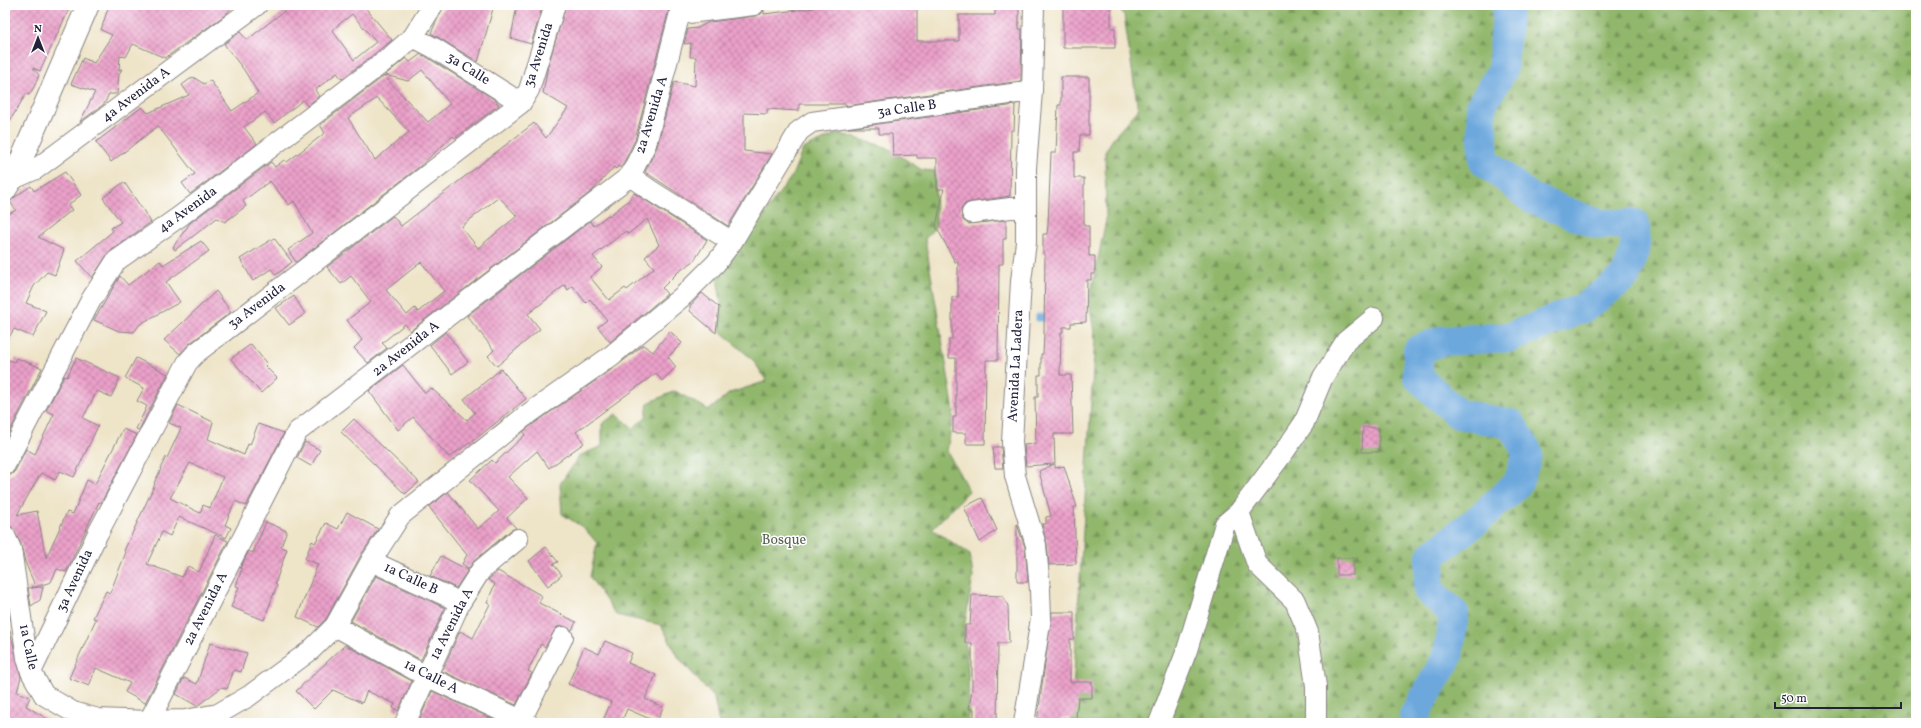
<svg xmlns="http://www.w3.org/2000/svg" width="1921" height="728" viewBox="0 0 1921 728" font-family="Vollkorn,serif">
  <defs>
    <pattern id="forest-firs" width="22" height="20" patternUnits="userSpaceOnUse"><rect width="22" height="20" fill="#91b76c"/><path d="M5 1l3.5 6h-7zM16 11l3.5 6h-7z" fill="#76945a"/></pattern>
    <pattern id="building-cross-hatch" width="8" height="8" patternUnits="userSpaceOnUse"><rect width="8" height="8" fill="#eba0c9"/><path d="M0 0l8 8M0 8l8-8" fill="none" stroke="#be82a4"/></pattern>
  </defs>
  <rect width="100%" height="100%" fill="#fff"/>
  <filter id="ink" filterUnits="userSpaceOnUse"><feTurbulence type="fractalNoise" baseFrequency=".025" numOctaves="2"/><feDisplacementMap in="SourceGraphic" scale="8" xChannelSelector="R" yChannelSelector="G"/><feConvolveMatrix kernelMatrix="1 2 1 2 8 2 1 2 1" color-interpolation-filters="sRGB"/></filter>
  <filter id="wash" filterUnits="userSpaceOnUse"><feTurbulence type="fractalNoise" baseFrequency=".012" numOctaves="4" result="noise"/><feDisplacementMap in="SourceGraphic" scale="16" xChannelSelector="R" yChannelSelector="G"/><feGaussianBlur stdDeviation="0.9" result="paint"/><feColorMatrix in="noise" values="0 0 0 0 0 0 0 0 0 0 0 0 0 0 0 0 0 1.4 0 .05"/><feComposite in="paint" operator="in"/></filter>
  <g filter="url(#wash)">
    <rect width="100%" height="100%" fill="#eee4c8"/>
    <path fill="url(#forest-firs)" stroke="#5a6c54" d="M 1118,5 L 1916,5 L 1916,723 L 1071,723 L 1095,338 L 1089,302 L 1106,220 L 1105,152 L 1114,137 L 1138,110 L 1124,15 Z
      M 838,133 L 886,147 L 922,170 L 935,171 L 936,226 L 925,239 L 954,411 L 947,451 L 969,491 L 932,529 L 970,554 L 973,577 L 964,628 L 968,670 L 969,723 L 719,723 L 714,698 L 679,658 L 661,625 L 616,615 L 590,577 L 597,543 L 584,528 L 562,514 L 560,484 L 579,456 L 602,446 L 602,424 L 616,414 L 633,428 L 646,417 L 648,403 L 675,391 L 709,410 L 730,393 L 767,381 L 753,360 L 720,331 L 722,309 L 717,277 L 792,176 L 803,149 Z"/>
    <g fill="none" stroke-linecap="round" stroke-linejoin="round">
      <path stroke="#6da8dd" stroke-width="5" d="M 1038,316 L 1043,316 L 1043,319 L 1038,319 Z"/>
      <path stroke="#6da8dd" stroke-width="30" d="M 1416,723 L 1414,716 L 1448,656 L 1454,613 L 1428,590 L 1431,556 L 1481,517 L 1518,483 L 1528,453 L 1511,424 L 1458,414 L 1418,377 L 1418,350 L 1441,341 L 1511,337 L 1585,307 L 1625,277 L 1635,251 L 1635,224 L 1598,224 L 1531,198 L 1484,161 L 1481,106 L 1502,71 L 1508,5"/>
    </g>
    <g id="blocks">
      <path fill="url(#building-cross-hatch)" fill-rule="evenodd" d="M 5,5 L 71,5 L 40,71 L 33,68 L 39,75 L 34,87 L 29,95 L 26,94 L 5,129 Z
        M 109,5 L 234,5 L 225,15 L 165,58 L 133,44 L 126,57 L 120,56 L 119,70 L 122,69 L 119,74 L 117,94 L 109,94 L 104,104 L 80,122 L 95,92 L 71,84 L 83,58 L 94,63 L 112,35 L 101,30 Z
        M 292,5 L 363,5 L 392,40 L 342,79 L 337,73 L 315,90 L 319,96 L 307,106 L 303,100 L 274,123 L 265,112 L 244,127 L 257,144 L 190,194 L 182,183 L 195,174 L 158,126 L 111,162 L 96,142 L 142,107 L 148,113 L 189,95 L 182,85 L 193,77 L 204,84 L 210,80 L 232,111 L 258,93 L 244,70 L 224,44 L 240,32 L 247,40 ZM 352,14 L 376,42 L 354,60 L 332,30 Z
        M 444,5 L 494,5 L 478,62 L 431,33 Z
        M 517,5 L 543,5 L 531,44 L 511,38 Z
        M 566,5 L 670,5 L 635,140 L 621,168 L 618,166 L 616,169 L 614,167 L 592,191 L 410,331 L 405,324 L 382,343 L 387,348 L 368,363 L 354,348 L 362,340 L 347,320 L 371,302 L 351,276 L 341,284 L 327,267 L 393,216 L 401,226 L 534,123 L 546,138 L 568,108 L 543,93 L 548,66 ZM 499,197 L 517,216 L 478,248 L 462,228 L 462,226 ZM 421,262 L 444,291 L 418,312 L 415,308 L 407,315 L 386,290 Z
        M 917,5 L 917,41 L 959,41 L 959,15 L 995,15 L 995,5 L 1019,5 L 1019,29 L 1022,29 L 1021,81 L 846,106 L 846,104 L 799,104 L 799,111 L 767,109 L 767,114 L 744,113 L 744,151 L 772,154 L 728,226 L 645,172 L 657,147 L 674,82 L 695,86 L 696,57 L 690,57 L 691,43 L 684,44 L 688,29 L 698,28 L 709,22 L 755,16 L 761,14 L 764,10 L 764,14 L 814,8 L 814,6 Z
        M 1063,5 L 1111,5 L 1111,28 L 1115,28 L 1115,48 L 1063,48 Z
        M 421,54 L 423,57 L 424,55 L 428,58 L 494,99 L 499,105 L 455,138 L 453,136 L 419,167 L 296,262 L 288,250 L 312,233 L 294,201 L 289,205 L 270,181 L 243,201 L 246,206 L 225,222 L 217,218 L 175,250 L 173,247 L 190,223 L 271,162 L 275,167 L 284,160 L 287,162 L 325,133 L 320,125 L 384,76 L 428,122 L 450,104 L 422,70 L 408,81 L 385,75 L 406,58 L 410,62 ZM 377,98 L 409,132 L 375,160 L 348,118 Z
        M 1061,77 L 1089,77 L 1089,135 L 1080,135 L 1079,152 L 1074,152 L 1074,178 L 1084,178 L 1084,226 L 1089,226 L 1089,256 L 1095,256 L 1095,274 L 1091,274 L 1091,280 L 1087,280 L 1086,322 L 1071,323 L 1071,327 L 1063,327 L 1063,332 L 1061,332 L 1060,375 L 1071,375 L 1073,434 L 1054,434 L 1055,468 L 1064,466 L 1077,507 L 1074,507 L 1076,564 L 1049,565 L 1047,544 L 1042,524 L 1046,524 L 1046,517 L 1051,516 L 1039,471 L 1054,464 L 1026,466 L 1024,445 L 1036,444 L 1035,397 L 1038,397 L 1038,375 L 1041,375 L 1041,354 L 1043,354 L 1044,334 L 1045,254 L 1043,254 L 1043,234 L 1047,234 L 1048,225 L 1051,153 L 1056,153 L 1058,105 L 1061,105 Z
        M 1015,105 L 1014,130 L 1011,130 L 1010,196 L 971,202 L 965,204 L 961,209 L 963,220 L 968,224 L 1006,220 L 1006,239 L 1003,239 L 1003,264 L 999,264 L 998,360 L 986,360 L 985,444 L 966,444 L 966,433 L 953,433 L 953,417 L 956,417 L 956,358 L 949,358 L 949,339 L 952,339 L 952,297 L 958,297 L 958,262 L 955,262 L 936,226 L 944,189 L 937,189 L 937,158 L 917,158 L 917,155 L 893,156 L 892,134 L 879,134 L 879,128 L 848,128 Z
        M 65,172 L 81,195 L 68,205 L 72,210 L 38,237 L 64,250 L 55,275 L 47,272 L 34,286 L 26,303 L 46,311 L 33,337 L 14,329 L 5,344 L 5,216 L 16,210 L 10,202 L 15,197 L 31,186 L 34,191 Z
        M 124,182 L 151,222 L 109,252 L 92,278 L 77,261 L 113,231 L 111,228 L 121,222 L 103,198 Z
        M 634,193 L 707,240 L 694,261 L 678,272 L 662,288 L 667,294 L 610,342 L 598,327 L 607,320 L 590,299 L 586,303 L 573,286 L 568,290 L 565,285 L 528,314 L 540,329 L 497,366 L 488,356 L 494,350 L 467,316 L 590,221 L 594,226 L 608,215 L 609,216 L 628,201 ZM 647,219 L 659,245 L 645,257 L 654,268 L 627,290 L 625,288 L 609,300 L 590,277 L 602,267 L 593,256 L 626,231 L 628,234 Z
        M 274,238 L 292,262 L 276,275 L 271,269 L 253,281 L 240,259 Z
        M 201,241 L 209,251 L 166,282 L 180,302 L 140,324 L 134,332 L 119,331 L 94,320 L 120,276 L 128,285 L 160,261 L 163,265 Z
        M 216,291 L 231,312 L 189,344 L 180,354 L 164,340 Z
        M 702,293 L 719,307 L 716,333 L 690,311 L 690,306 Z
        M 294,296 L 305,314 L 289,325 L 276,308 Z
        M 670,331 L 682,343 L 668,357 L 676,367 L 662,381 L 656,373 L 576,432 L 584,443 L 549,468 L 537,451 L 508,477 L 528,498 L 507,518 L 516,528 L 511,530 L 474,561 L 469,568 L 462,564 L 467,555 L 429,507 L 448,492 L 478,529 L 499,511 L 470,480 L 492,460 L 495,463 L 525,435 L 523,432 L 529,427 L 618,365 L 643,345 L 653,352 Z
        M 446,332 L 468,362 L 452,374 L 430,345 Z
        M 251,344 L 267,364 L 265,366 L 277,378 L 261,393 L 231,359 Z
        M 5,358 L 14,362 L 16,358 L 42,368 L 5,440 Z
        M 76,358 L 120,378 L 111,397 L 97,391 L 83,418 L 98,426 L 74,477 L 60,471 L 55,480 L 41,473 L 17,515 L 37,511 L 46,558 L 67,512 L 73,514 L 87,480 L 95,484 L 123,429 L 137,435 L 101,503 L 99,502 L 66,572 L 57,569 L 51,582 L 32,588 L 34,583 L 25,562 L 21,544 L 12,527 L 5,525 L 5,476 L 11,475 L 15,471 L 26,449 L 35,454 L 54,414 L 46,411 L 64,376 L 67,377 Z
        M 136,358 L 168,374 L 139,430 L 136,429 L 147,406 L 137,401 L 144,388 L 125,378 Z
        M 403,365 L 425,393 L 431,388 L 467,420 L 475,413 L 464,399 L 501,369 L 526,399 L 478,437 L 449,457 L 413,417 L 398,430 L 369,391 Z
        M 178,405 L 213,422 L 208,439 L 244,455 L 248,444 L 250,445 L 258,424 L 284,433 L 246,506 L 235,501 L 225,525 L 231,528 L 226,538 L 179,517 L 170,536 L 162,532 L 147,564 L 182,577 L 188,566 L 199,572 L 215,535 L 228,541 L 145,703 L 125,692 L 130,683 L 96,668 L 89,686 L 69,678 L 96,619 L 93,618 L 106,591 L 110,593 L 126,552 L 124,551 L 155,484 L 154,483 L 161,469 L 160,469 L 166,457 L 167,458 L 181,428 L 169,423 ZM 190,463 L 223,477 L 210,508 L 203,505 L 200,513 L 170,498 Z
        M 354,419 L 419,482 L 405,494 L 341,432 Z
        M 1363,427 L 1379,428 L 1379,452 L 1362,452 Z
        M 305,442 L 320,450 L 311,466 L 297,458 Z
        M 993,447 L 1001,447 L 1003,468 L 995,468 Z
        M 982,498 L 997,530 L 980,542 L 964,507 Z
        M 347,512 L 378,529 L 361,555 L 326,619 L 318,627 L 297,617 L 318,564 L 305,559 L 312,541 L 315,543 L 326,523 L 338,529 Z
        M 266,522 L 287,531 L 281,547 L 287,549 L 275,584 L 277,585 L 264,620 L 231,607 L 239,587 L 236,586 L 242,569 L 240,568 L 249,551 L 253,553 Z
        M 1017,524 L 1025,547 L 1028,582 L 1017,582 Z
        M 546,547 L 558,562 L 553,564 L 562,575 L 548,586 L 529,561 Z
        M 441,556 L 468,570 L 456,588 L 430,576 Z
        M 1337,558 L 1353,558 L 1353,575 L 1337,575 Z
        M 498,571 L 542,596 L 539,603 L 576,622 L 572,630 L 563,626 L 557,627 L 545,647 L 541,644 L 528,671 L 532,673 L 516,705 L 442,671 L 460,631 L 473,638 L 490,604 L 487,603 L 495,584 L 488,580 Z
        M 376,576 L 445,608 L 421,660 L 351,621 Z
        M 43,587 L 40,600 L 31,606 L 28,588 Z
        M 5,588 L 10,621 L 5,625 Z
        M 972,595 L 1003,596 L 1008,606 L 1009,643 L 998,643 L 997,723 L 974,723 L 974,709 L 969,709 L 972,689 L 972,643 L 965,643 L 965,625 L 970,625 Z
        M 1052,612 L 1074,612 L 1074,639 L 1070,639 L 1070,682 L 1092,682 L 1092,698 L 1078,698 L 1076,718 L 1062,718 L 1062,722 L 1037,722 Z
        M 10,631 L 21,677 L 17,692 L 30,697 L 26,706 L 54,723 L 5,723 L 5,632 Z
        M 605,641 L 632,653 L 628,663 L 656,675 L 645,699 L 663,707 L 657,722 L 627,709 L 621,723 L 602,723 L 611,702 L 568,684 L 584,647 L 599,654 Z
        M 210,643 L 247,653 L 241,672 L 234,670 L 227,689 L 222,687 L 197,706 L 176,694 L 184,678 L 197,684 Z
        M 345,645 L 412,681 L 398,711 L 393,708 L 395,704 L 367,691 L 362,703 L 333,690 L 314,709 L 296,691 Z
        M 432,691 L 501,723 L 418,723 Z"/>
    </g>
  </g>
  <g filter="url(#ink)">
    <use href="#blocks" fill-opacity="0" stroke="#888382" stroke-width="1"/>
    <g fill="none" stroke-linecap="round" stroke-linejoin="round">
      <defs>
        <path id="street" d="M 680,14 L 754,5
          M 413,37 L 434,48 L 521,103
          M 630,176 L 650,190 L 732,242
          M 5,192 L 13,179 L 36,169 L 257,5
          M 972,213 L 1026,206
          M 5,465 L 91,300 L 116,261 L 179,217 L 390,57 L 413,37 L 433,5
          M 1239,512 L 1257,564 L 1295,601 L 1308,632 L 1316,686 L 1316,723
          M 5,536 L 11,549 L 27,658 L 31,672 L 44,695 L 73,712 L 98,719 L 149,721 L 185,720 L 218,714 L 249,696 L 311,650 L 335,626 L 371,561 L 400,516 L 524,417 L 611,356 L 683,296 L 716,263 L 732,242 L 799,131 L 812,122 L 1032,91
          M 371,561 L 451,598
          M 335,626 L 426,676 L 528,723
          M 31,672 L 98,533 L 187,363 L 196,353 L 521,103 L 529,90 L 555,5
          M 521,720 L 563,637
          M 149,721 L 297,432 L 630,176 L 646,144 L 682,5
          M 405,723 L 460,603 L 481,570 L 518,539
          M 1024,723 L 1041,618 L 1040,590 L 1036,545 L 1015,476 L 1012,442 L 1021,281 L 1026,242 L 1026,168 L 1032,91 L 1034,5
          M 1159,723 L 1187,650 L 1225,524 L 1239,512 L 1284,452 L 1304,423 L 1323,377 L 1346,341 L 1374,318"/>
        <path id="secondary" d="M 5,176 L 13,179 L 88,5"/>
      </defs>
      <use href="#street" stroke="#888382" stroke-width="22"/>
      <use href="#secondary" stroke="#888382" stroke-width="24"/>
      <use href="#street" stroke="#fff" stroke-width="20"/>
      <use href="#secondary" stroke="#fff" stroke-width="22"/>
    </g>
  </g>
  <g text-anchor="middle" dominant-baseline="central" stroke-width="3" stroke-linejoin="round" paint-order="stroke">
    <g font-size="14" fill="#22223b" stroke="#fff">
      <text transform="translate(539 55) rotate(-72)">3a Avenida</text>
      <text transform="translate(468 69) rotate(32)">3a Calle</text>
      <text transform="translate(136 95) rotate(-37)">4a Avenida A</text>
      <text transform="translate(907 109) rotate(-8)">3a Calle B</text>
      <text transform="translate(652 115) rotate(-73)">2a Avenida A</text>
      <text transform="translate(188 210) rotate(-36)">4a Avenida</text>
      <text transform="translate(257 306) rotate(-37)">3a Avenida</text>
      <text transform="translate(406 349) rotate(-38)">2a Avenida A</text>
      <text transform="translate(1016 366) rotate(-87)">Avenida La Ladera</text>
      <text transform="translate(411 579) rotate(25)">1a Calle B</text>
      <text transform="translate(75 581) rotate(-65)">3a Avenida</text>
      <text transform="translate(206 609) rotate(-63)">2a Avenida A</text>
      <text transform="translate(452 624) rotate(-63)">1a Avenida A</text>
      <text transform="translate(28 647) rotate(78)">1a Calle</text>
      <text transform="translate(431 677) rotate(27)">1a Calle A</text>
    </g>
    <g font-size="14" fill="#566152" stroke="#fff">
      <text x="784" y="540">Bosque</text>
    </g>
  </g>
  <rect width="1921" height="728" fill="none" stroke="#fff" stroke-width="20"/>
  <g transform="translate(38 38)" stroke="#ffffff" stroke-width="3" paint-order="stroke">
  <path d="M0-3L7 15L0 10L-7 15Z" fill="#22223b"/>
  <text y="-6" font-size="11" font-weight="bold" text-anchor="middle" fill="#22223b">N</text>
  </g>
  <path d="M1775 702v6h126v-6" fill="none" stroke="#22223b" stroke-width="2"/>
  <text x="1781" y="702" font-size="12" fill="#22223b" stroke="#ffffff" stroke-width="3" paint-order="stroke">50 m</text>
</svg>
